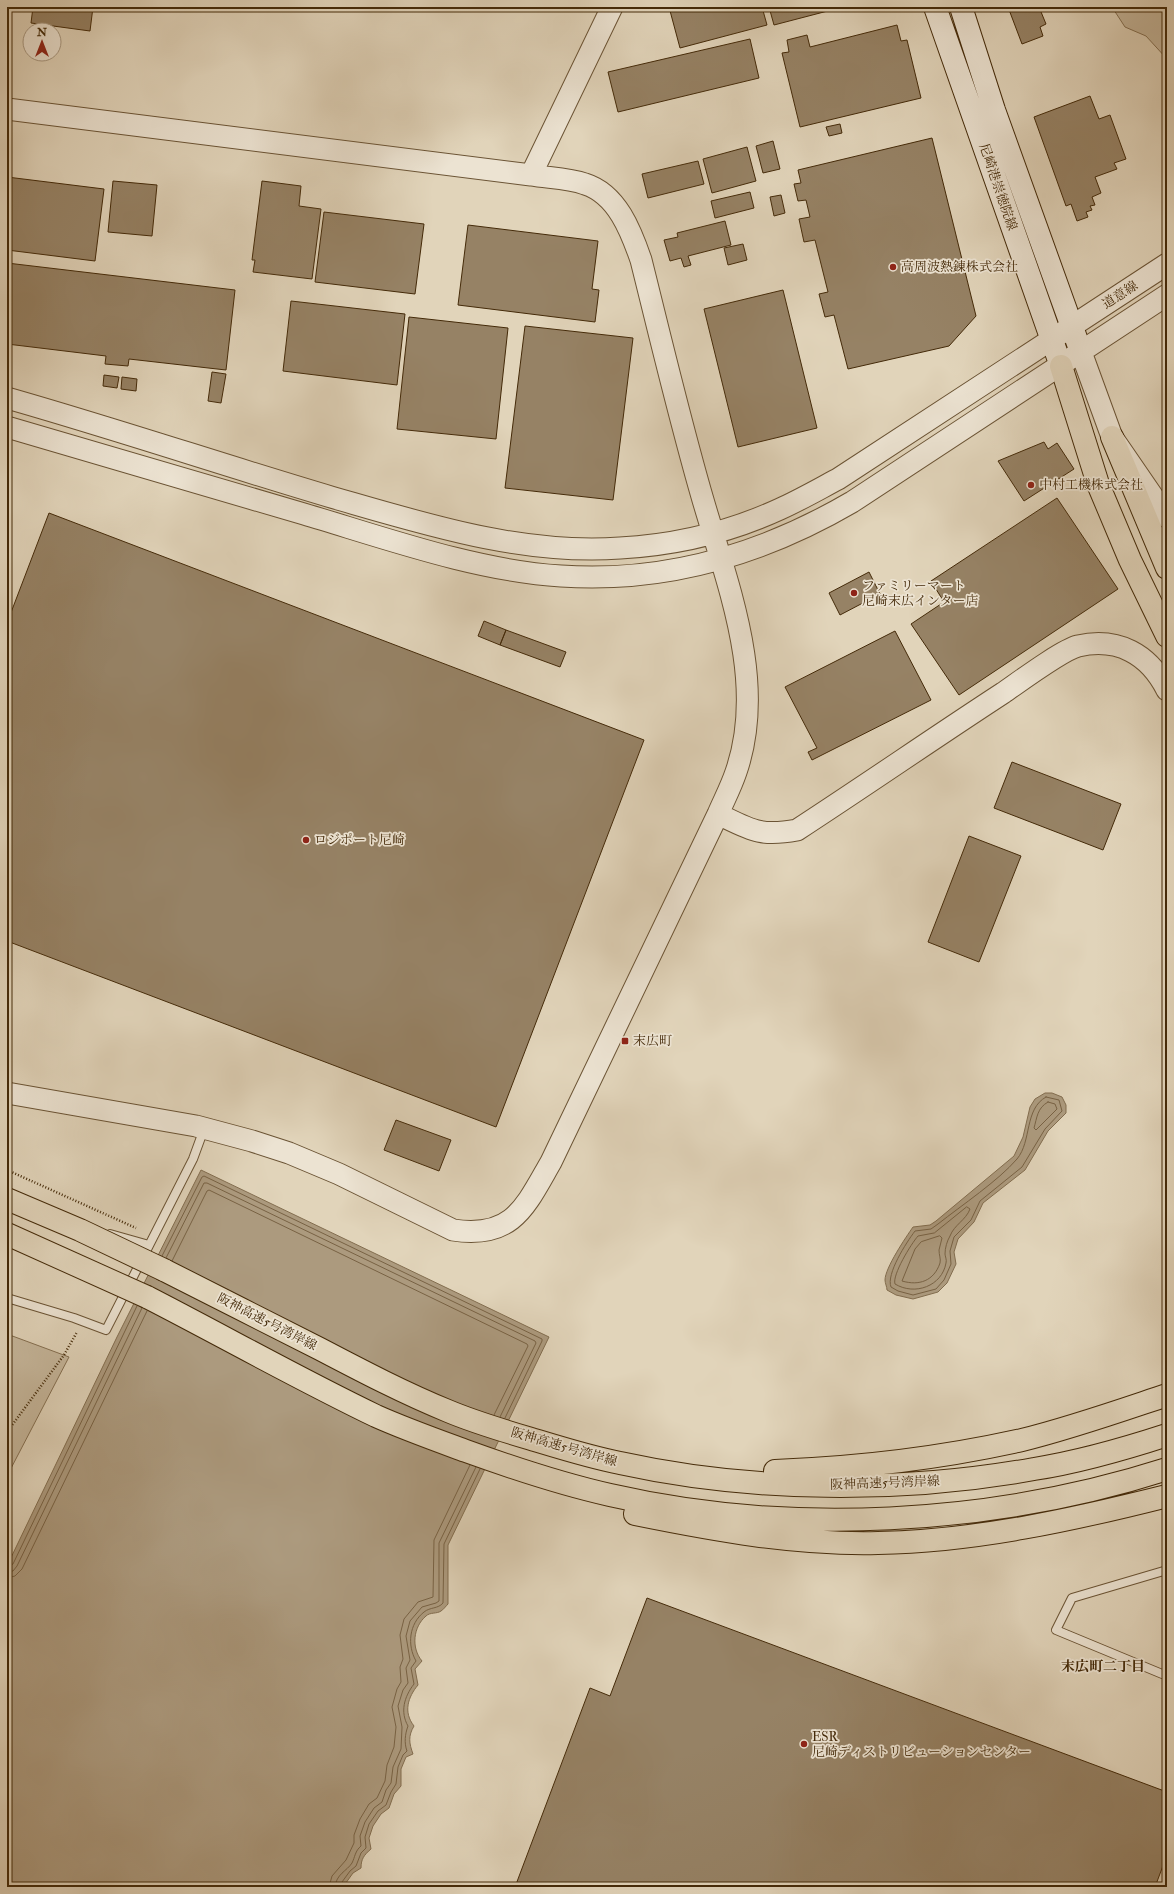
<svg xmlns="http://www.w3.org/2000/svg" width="1174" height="1894" viewBox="0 0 1174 1894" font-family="'IM FELL Double Pica','Noto Serif JP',serif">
  <rect width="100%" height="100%" fill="#e1d4ba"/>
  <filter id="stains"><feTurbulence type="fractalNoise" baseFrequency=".005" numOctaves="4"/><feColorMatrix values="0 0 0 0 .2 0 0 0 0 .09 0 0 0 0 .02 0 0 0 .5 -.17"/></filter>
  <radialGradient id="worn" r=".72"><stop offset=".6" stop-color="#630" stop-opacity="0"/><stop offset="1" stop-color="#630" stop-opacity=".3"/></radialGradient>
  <path fill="#c6b79c" stroke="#857052" d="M 1112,7 L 1167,7 L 1167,59 L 1146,36 L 1125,27 Z
    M 7,1334 L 69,1357 L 7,1476 Z"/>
  <path fill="#ac9a7e" stroke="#826d4f" d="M 1045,1093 L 1052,1093 L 1062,1097 L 1066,1105 L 1066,1113 L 1048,1131 L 1025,1170 L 983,1203 L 974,1222 L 958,1239 L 954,1252 L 956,1264 L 947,1283 L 938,1292 L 913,1299 L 896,1295 L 887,1290 C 887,1287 885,1283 885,1280 C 885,1268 906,1237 913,1227 L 930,1225 L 936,1221 L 1014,1156 L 1023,1137 L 1030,1107 L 1035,1099 Z
    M 201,1170 L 549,1337 L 448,1545 L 448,1604 C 446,1606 443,1610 441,1611 C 437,1614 430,1612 426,1616 C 413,1627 411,1648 422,1661 L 415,1669 L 418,1685 C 408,1697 403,1712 414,1726 C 408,1736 409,1743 413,1754 L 406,1757 L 401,1769 L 401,1786 L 394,1794 L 389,1808 L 381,1814 L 373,1826 L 369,1838 L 371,1849 C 364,1855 361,1859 361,1868 L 353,1873 L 343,1887 L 7,1887 L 7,1566 L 117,1337 Z"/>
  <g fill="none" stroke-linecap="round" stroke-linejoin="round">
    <path stroke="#786244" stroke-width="1" d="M 1046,1097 L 1059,1100 L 1062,1111 L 1045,1129 L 1022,1167 L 980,1201 L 971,1220 L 954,1237 L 950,1251 L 951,1264 L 944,1280 L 936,1289 L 913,1295 L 898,1291 L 891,1287 C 886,1274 906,1243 915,1231 L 931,1229 L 938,1224 C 962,1205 998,1181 1017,1159 C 1032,1141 1024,1109 1046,1097 Z
      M 1048,1102 L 1055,1104 L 1057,1109 L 1036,1130 L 1034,1128 C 1037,1118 1037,1108 1048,1102 Z
      M 967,1207 L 970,1209 C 966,1220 954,1225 950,1236 C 947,1241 945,1248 945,1254 C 945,1256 947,1260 946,1263 C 942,1286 915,1296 895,1284 C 892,1275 911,1244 918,1236 L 934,1233 Z
      M 940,1236 L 942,1238 C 941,1242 940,1246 939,1250 C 939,1255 941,1259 940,1263 C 934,1281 919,1286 902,1281 L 915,1249 L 921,1242 Z
      M 162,1256 L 202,1177 L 204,1176 L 542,1339 L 542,1341 L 505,1418
      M 166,1258 L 204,1183 L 207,1183 L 535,1341 L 536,1343 L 500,1417
      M 172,1261 L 207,1191 L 209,1190 L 527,1344 L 528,1346 L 494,1415
      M 7,1567 L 13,1564 L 137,1306
      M 7,1572 L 13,1571 L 17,1566 L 142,1308
      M 7,1578 L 15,1576 L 22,1569 L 147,1311
      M 329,1887 L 332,1876 L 346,1860 L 354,1843 L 354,1835 L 360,1819 L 369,1804 L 377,1798 L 385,1781 L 387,1765 L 394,1747 L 396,1727 L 392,1707 L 397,1689 L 401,1682 L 400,1667 L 403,1659 L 400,1635 L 404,1619 L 418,1602 L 433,1597 L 434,1540 L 470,1465
      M 335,1887 C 336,1874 347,1871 352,1863 C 355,1857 355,1851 361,1846 L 360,1836 L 365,1822 L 374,1808 L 382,1802 L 386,1790 L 391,1783 L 393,1767 L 401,1749 L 402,1727 L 398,1706 L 403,1690 L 408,1683 L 406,1668 L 410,1660 L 406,1636 L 410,1621 L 422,1607 L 436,1603 L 439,1601 L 439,1543 L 476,1467
      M 340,1887 L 342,1882 L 350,1871 L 356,1866 L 361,1853 L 366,1848 L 365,1837 L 369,1824 L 378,1811 L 386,1805 L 391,1792 L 396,1784 L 398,1767 L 403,1755 L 407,1751 C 404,1743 405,1734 408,1726 C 400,1712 404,1697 414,1684 L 411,1668 L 416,1661 C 407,1645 409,1624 424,1612 C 430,1607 438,1609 443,1603 L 444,1544 L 480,1469"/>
  </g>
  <path fill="#968265" stroke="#442a09" d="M 33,7 L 93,7 L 90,31 L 31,23 Z
    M 669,7 L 762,7 L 767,25 L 680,48 Z
    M 769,7 L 843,7 L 774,25 Z
    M 1008,7 L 1039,7 L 1046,24 L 1040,27 L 1043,36 L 1022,44 Z
    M 897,25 L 901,41 L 907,40 L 921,98 L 800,127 L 782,53 L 789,52 L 787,40 L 807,35 L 810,47 Z
    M 750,39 L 759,78 L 618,112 L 608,72 Z
    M 1090,96 L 1099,119 L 1110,115 L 1126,159 L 1114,163 L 1117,169 L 1095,177 L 1101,193 L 1092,197 L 1095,205 L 1090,206 L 1092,210 L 1086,212 L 1088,217 L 1077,221 L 1071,204 L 1066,206 L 1034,117 Z
    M 840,124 L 842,133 L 829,136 L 826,127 Z
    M 932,138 L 976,316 L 949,346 L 848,369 L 834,315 L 825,317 L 819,294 L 828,292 L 815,240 L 804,242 L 799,219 L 810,217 L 806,200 L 798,201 L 794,184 L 801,183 L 798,170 Z
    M 773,141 L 780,169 L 763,173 L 756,146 Z
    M 747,147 L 756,181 L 712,193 L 703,159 Z
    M 698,161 L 704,184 L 648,198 L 642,174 Z
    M 7,177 L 104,189 L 95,261 L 7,250 Z
    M 113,181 L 157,185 L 152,236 L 108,232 Z
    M 262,181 L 301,186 L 299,206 L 321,209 L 312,279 L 253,272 L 255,260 L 252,260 Z
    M 750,192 L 754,208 L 715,218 L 711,201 Z
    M 781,195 L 785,213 L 774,216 L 770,197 Z
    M 324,212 L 424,224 L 415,294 L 315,282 Z
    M 725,221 L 731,245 L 688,256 L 691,265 L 684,267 L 681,258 L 670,261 L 664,240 L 678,237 L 677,233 Z
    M 468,225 L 598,241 L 592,289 L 599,290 L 595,322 L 458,305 Z
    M 743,244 L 747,260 L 728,265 L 724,248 Z
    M 7,263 L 235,290 L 226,370 L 129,359 L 128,366 L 105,364 L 106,356 L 7,344 Z
    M 783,290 L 817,428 L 738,447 L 704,309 Z
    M 291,301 L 405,314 L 397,385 L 283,371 Z
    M 409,317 L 508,328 L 496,439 L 397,429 Z
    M 525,326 L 633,338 L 613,500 L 505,488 Z
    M 212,372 L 226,374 L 221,403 L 208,401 Z
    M 104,375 L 119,377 L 117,388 L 103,386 Z
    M 122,377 L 137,379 L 136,391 L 121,389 Z
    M 1044,442 L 1048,449 L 1057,443 L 1074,469 L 1024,501 L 998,461 Z
    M 1057,498 L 1118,589 L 959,695 L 911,624 L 944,602 L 931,581 Z
    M 49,513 L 644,740 L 496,1127 L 7,941 L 7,623 Z
    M 869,572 L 880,594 L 840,615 L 829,593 Z
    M 484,621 L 506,630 L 500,645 L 478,636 Z
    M 506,630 L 566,652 L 560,667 L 500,645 Z
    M 895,631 L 931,700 L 812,760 L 808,752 L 817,748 L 785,687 Z
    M 1012,762 L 1121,804 L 1103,850 L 994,808 Z
    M 969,836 L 1021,856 L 979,962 L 928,942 Z
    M 396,1120 L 451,1140 L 439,1171 L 384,1150 Z
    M 647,1598 L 1167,1792 L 1167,1855 L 1155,1887 L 515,1887 L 590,1688 L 610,1696 Z"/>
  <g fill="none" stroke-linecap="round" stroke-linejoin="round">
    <defs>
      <path id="service" d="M 110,1234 L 149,1245
        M 7,1298 L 74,1318 L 106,1330 L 193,1159 L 204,1129
        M 1167,1570 L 1072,1598 L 1056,1630 L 1167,1676"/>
      <path id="tertiary" d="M 7,109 L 531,175 C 548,178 568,178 585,184 C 617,194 631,231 641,260 C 661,340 680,421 703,500 C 728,586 767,683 736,772 C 731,787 724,800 718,814 L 551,1162 C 525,1207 513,1239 453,1230 L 339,1174 L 289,1153 L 252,1141 L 196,1126 L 7,1093
        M 531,175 L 612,7
        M 1081,352 L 1112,437 L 1167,517
        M 7,398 C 116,429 223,465 331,497 C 425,524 521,555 620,548 C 675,545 730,532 780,509 C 800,500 819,489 838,479 L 1167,264
        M 7,427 C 106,456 205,485 304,514 C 385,538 477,571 561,576 C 665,583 763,554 852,502 L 1167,295
        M 718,814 C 751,830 760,837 797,830 C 866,785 934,738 1003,693 C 1019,682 1062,650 1078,646 C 1118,637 1149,654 1167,690"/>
      <path id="secondary" d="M 935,7 L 1061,366
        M 961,7 L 994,110 L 1081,352"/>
      <path id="motorway" d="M 1061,366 L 1098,484 L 1130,560 L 1167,636
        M 1112,437 L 1167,568
        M 164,1270 C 216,1296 268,1323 320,1349 C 362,1371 404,1393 448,1411 C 474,1422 501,1430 528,1438 C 558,1447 589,1457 620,1463 C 752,1492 900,1493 1034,1469 C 1079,1462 1124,1449 1167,1435
        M 147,1297 C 223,1336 299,1379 376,1416 C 405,1429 436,1440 466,1451 C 513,1468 561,1484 610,1495 C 789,1536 992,1525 1167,1469
        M 775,1471 C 857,1468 941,1458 1022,1440 C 1071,1428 1119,1411 1167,1395
        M 635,1514 C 714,1530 796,1545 878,1543 C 976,1541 1072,1520 1167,1496"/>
    </defs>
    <use href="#service" stroke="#6b5435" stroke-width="10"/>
    <use href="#tertiary" stroke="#6b5435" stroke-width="23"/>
    <use href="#secondary" stroke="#442a09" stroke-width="24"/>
    <use href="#motorway" stroke="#442a09" stroke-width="24"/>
    <path stroke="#442a09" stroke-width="2.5" stroke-dasharray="1 2" stroke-linecap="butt" d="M 7,1170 L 136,1228
      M 7,1432 L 64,1355 L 77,1332"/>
    <use href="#service" stroke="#ece3d2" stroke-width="8"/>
    <use href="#tertiary" stroke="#ece3d2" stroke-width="21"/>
    <use href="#secondary" stroke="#ece3d2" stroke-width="22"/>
    <use href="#motorway" stroke="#e1d4ba" stroke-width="22"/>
    <defs>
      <path id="motorway-bridge" d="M 7,1199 L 80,1230 L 164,1270
        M 7,1234 L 147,1297"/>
    </defs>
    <use href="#motorway-bridge" stroke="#442a09" stroke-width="24" stroke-linecap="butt"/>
    <use href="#motorway-bridge" stroke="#e1d4ba" stroke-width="22"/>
  </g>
  <g fill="#8f2418" stroke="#ece3d2" stroke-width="1.5">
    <circle cx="893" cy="267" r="4"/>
    <circle cx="1031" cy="485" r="4"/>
    <circle cx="854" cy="593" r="4"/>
    <circle cx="306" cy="840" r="4"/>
    <rect x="621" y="1037" width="8" height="8" rx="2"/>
    <circle cx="804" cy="1744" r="4"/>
  </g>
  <g text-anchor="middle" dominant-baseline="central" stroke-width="3.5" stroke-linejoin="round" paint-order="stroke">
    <g font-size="13" fill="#442a09" stroke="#ece3d2">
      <text transform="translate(998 187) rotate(71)">尼崎港崇徳院線</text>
      <text transform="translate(1120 295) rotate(-33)">道意線</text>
      <text transform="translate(267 1322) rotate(27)">阪神高速5号湾岸線</text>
      <text transform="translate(564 1447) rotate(16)">阪神高速5号湾岸線</text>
      <text transform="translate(885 1483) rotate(-2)">阪神高速5号湾岸線</text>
    </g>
    <g font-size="13" fill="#442a09" stroke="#ece3d2" text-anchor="start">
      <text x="901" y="267">高周波熱錬株式会社</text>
      <text x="1039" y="485">中村工機株式会社</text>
      <text x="862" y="586">ファミリーマート<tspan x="862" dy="15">尼崎末広インター店</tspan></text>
      <text x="314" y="840">ロジポート尼崎</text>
      <text x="633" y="1041">末広町</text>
      <text x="812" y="1737">ESR<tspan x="812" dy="15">尼崎ディストリビューションセンター</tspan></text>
    </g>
    <g font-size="14" font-weight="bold" fill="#442a09" stroke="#ece3d2">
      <text x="1103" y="1666">末広町二丁目</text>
    </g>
  </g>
  <rect width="1174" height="1894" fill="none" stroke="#e1d4ba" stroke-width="24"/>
  <rect x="8" y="8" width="1158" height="1878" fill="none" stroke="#442a09" stroke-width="2"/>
  <rect x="12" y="12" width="1150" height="1870" fill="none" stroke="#442a09"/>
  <g transform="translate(42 42)"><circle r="19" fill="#ece3d2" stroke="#a99982"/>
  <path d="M0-3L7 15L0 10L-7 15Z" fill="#8f2418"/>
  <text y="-6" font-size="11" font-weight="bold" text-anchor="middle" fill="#442a09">N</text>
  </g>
  <rect width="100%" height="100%" filter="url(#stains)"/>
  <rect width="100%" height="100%" fill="url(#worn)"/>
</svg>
